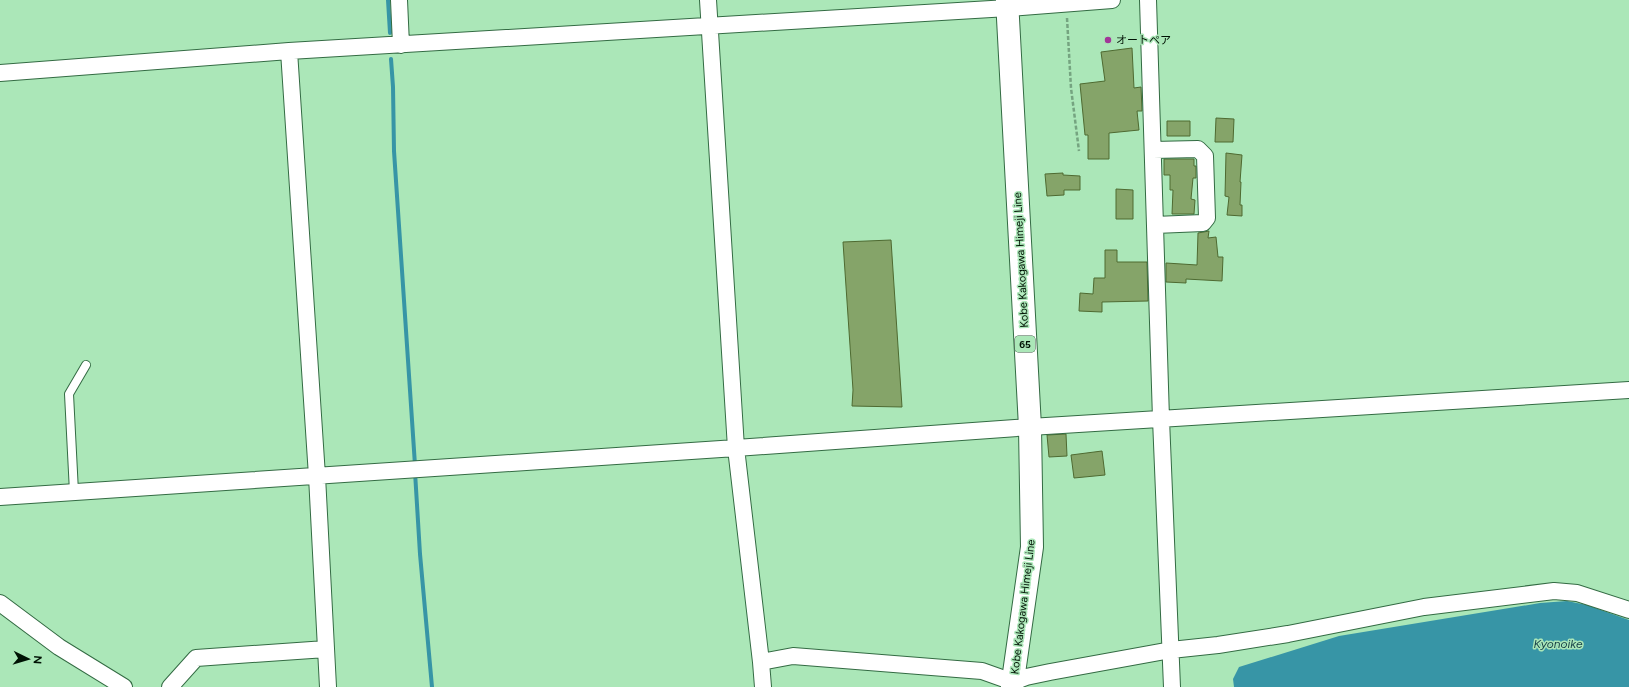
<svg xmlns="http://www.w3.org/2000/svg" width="1629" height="687" viewBox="0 0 1629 687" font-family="Figtree,'Noto Sans JP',sans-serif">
  <rect width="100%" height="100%" fill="#abe7b8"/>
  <path fill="#3795a6" d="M 1567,601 L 1587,605 L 1629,620 L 1629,687 L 1234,687 L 1233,679 L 1239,667 L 1339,636 L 1540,603 Z"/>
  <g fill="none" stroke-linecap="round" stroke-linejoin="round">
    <path stroke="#3795a6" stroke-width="4" d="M 388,0 L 390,33
      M 391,59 L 393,87 L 394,151 L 415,465
      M 415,472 L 420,554 L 432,687"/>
  </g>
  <path fill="#85a469" stroke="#4e6a31" d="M 1132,48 L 1134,88 L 1141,87 L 1142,111 L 1137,111 L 1139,130 L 1109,133 L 1109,159 L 1088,159 L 1088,135 L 1085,135 L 1080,84 L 1105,81 L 1101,52 Z
    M 1216,118 L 1234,119 L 1233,142 L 1215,142 Z
    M 1167,121 L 1190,121 L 1190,136 L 1167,136 Z
    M 1226,153 L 1242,155 L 1240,182 L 1241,182 L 1240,205 L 1242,205 L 1242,216 L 1227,215 L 1229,197 L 1225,196 Z
    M 1164,159 L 1194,159 L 1194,166 L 1196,166 L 1196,178 L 1193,178 L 1191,199 L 1195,200 L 1194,214 L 1172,214 L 1173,190 L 1170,190 L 1170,175 L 1164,175 Z
    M 1063,173 L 1063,175 L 1080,176 L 1080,190 L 1064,190 L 1064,195 L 1047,196 L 1045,174 Z
    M 1116,189 L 1133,190 L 1133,219 L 1116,219 Z
    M 1209,231 L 1208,238 L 1216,237 L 1218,257 L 1223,257 L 1222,281 L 1186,279 L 1186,283 L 1166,282 L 1166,263 L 1197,265 L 1198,233 Z
    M 891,240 L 902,407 L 852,406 L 853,390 L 843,242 Z
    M 1105,250 L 1117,250 L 1117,262 L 1147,262 L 1148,301 L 1102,302 L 1102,312 L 1079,311 L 1080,293 L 1093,294 L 1094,278 L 1105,278 Z
    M 1066,434 L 1067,456 L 1049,457 L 1047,435 Z
    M 1102,451 L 1105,475 L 1074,478 L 1071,455 Z"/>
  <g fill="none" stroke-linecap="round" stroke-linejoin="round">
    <defs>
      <path id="lane" d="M 74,492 L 69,394 L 86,365"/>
      <path id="street" d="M 399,0 L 401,45
        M 708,0 L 736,448 L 761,662 L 763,687
        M 1148,0 L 1161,419 L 1172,687
        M 289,51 L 317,476 L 328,687
        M 0,73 L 289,51 L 1008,8 L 1112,0
        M 1153,150 L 1198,149 L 1205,156 L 1207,218 L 1203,223 L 1155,225
        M 0,497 L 736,448 L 1030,427 L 1629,390
        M 0,603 L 59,647 L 124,687
        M 761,662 L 793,656 L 982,671 L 1013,682 L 1026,677 L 1050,672 L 1171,650 L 1218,645 L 1288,634 L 1424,607 L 1554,591 L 1577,593 L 1629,610
        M 170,687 L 196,658 L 326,649"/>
      <path id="primary" d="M 1007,0 L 1030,427 L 1032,547 L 1012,687"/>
    </defs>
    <use href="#lane" stroke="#336b43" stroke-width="10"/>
    <use href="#street" stroke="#336b43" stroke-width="18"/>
    <use href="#primary" stroke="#336b43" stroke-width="24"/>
    <path stroke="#75a480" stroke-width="2.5" stroke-dasharray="4 2" stroke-linecap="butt" d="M 1067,18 L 1071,88 L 1079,151"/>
    <use href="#lane" stroke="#fff" stroke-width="8"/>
    <use href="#street" stroke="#fff" stroke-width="16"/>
    <use href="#primary" stroke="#fff" stroke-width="22"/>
  </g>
  <circle fill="#a13798" stroke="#abe7b8" stroke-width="1.5" cx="1108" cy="40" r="4"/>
  <g text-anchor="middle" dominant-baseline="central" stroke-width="3" stroke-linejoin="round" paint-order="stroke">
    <rect fill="#abe7b8" stroke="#33523a" stroke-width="1" x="1015" y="336" width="20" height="16" rx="3"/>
    <g font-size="10" font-weight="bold" fill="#001204">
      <text x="1025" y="344">65</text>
    </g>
    <g font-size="11" fill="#001204" stroke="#abe7b8" text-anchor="start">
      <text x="1116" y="40">オートペア</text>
    </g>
    <g font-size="11" fill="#001204" stroke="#abe7b8">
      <text transform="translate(1021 260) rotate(-93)">Kobe Kakogawa Himeji Line</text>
      <text transform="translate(1023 607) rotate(-83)">Kobe Kakogawa Himeji Line</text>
    </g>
    <g font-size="12" font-style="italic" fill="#133d45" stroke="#abe7b8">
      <text x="1558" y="644">Kyonoike</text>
    </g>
  </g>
  <g transform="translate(28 659) rotate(95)" stroke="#abe7b8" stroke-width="3" paint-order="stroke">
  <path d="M0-3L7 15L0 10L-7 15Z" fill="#001204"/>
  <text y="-6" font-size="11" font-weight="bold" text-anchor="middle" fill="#001204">N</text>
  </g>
</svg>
